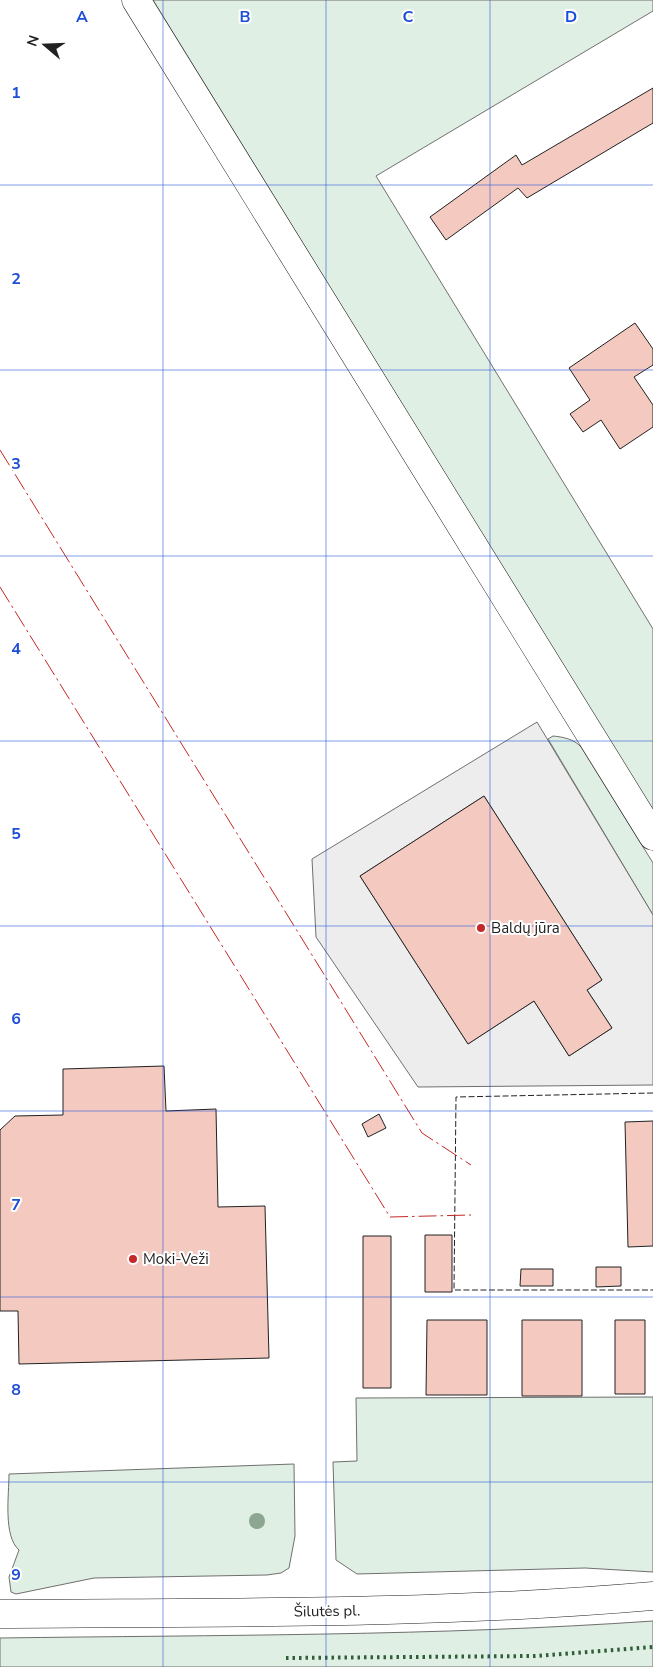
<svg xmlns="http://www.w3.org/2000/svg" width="653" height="1667" viewBox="0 0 653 1667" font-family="'Nunito Sans',sans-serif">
  <rect width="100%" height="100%" fill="#fff"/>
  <path fill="#e0efe3" stroke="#6f6f6f" d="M 153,0 L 653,0 L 653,11 L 376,176 L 653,629 L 653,811 Z
    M 553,736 C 563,737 574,739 581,747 L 653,863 L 653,915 L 548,739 Z
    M 653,1397 L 653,1572 L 585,1568 L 357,1574 L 336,1560 L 333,1462 L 357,1461 L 356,1398 Z
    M 294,1464 L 295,1536 L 289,1568 L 281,1573 L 267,1575 L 94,1578 L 16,1594 L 11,1592 L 9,1577 L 19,1550 C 3,1536 9,1495 9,1474 Z
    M 653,1621 L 653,1667 L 0,1667 L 0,1638 C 218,1635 436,1636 653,1621 Z"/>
  <path fill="#ededed" stroke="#6f6f6f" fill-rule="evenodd" d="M 537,722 L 653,915 L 653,1085 L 418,1087 L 316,937 L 312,859 ZM 484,796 L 602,980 L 587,990 L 612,1028 L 569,1056 L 534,1001 L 468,1044 L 360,876 Z"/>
  <path fill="#f3c9c0" stroke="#222" d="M 653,88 L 653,123 L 527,198 L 518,188 L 446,240 L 430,217 L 516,155 L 522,165 Z
    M 635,323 L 653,349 L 653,365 L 634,377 L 653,405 L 653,427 L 620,449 L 601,420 L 583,432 L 570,414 L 590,400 L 569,368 Z
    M 484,796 L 602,980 L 587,990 L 612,1028 L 569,1056 L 534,1001 L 468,1044 L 360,876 Z
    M 164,1066 L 166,1111 L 216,1109 L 218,1207 L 265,1206 L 269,1358 L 19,1364 L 18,1311 L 0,1311 L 0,1130 L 15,1116 L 63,1115 L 63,1069 Z
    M 379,1114 L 386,1128 L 368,1137 L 362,1124 Z
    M 653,1121 L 653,1246 L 628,1247 L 625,1122 Z
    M 425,1235 L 452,1235 L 452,1292 L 425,1292 Z
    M 363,1236 L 391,1236 L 391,1388 L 363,1388 Z
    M 596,1267 L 621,1267 L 621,1286 L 596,1287 Z
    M 521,1269 L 553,1269 L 553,1286 L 520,1286 Z
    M 427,1320 L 487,1320 L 487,1395 L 426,1395 Z
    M 522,1320 L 582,1320 L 582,1396 L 522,1396 Z
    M 615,1320 L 645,1320 L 645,1394 L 615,1394 Z"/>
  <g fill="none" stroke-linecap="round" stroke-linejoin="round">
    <defs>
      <path id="minor" d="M 136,0 L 653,836"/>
      <path id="major" d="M 0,1614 C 218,1612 436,1615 653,1596"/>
    </defs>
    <use href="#minor" stroke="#222" stroke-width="29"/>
    <use href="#major" stroke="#222" stroke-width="29"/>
    <use href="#minor" stroke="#fff" stroke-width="28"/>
    <use href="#major" stroke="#fff" stroke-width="28"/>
    <path stroke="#2f5e38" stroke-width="4" stroke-dasharray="2.5 4" stroke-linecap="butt" d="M 286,1658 L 535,1656 L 653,1647"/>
    <path stroke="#222" stroke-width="1" stroke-dasharray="6 2.5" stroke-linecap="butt" d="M 653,1093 L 456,1097 L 454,1290 L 653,1290"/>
    <path stroke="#c62828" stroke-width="1" stroke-dasharray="18 4 2.5 4" stroke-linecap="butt" d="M 0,450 L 422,1133 L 471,1165
      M 0,587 L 390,1217 L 471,1215"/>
  </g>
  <circle fill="#8da692" cx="257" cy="1521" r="8"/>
  <path fill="none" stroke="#1d4ed8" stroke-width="1" stroke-opacity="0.55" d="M 163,0 L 163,1667M 326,0 L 326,1667M 490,0 L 490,1667M 0,185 L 653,185M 0,370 L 653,370M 0,556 L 653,556M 0,741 L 653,741M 0,926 L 653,926M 0,1111 L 653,1111M 0,1297 L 653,1297M 0,1482 L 653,1482"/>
  <g fill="#c62828" stroke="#fff" stroke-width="2">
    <circle cx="481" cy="928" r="5"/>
    <circle cx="133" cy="1259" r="5"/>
  </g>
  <g text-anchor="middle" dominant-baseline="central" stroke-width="4" stroke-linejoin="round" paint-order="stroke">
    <g font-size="15" fill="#222" stroke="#fff" text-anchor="start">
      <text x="491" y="928">Baldų jūra</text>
      <text x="143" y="1259">Moki-Veži</text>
    </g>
    <g font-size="15" fill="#222" stroke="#fff">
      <text transform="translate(327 1611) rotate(-1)">Šilutės pl.</text>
    </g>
  </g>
  <g font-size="16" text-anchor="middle" font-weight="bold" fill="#1d4ed8" stroke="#fff" stroke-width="4" stroke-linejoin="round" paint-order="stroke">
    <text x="82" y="22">A</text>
    <text x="245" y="22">B</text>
    <text x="408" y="22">C</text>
    <text x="571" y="22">D</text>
    <text x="16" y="98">1</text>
    <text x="16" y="284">2</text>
    <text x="16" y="469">3</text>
    <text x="16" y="654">4</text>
    <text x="16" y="839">5</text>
    <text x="16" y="1024">6</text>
    <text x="16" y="1210">7</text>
    <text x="16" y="1395">8</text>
    <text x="16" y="1580">9</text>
  </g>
  <g transform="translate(45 45) rotate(289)" stroke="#ffffff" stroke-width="4" paint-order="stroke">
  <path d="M0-4L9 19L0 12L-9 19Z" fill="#222222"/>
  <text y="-8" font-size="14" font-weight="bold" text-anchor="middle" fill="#222222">N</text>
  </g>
</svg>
